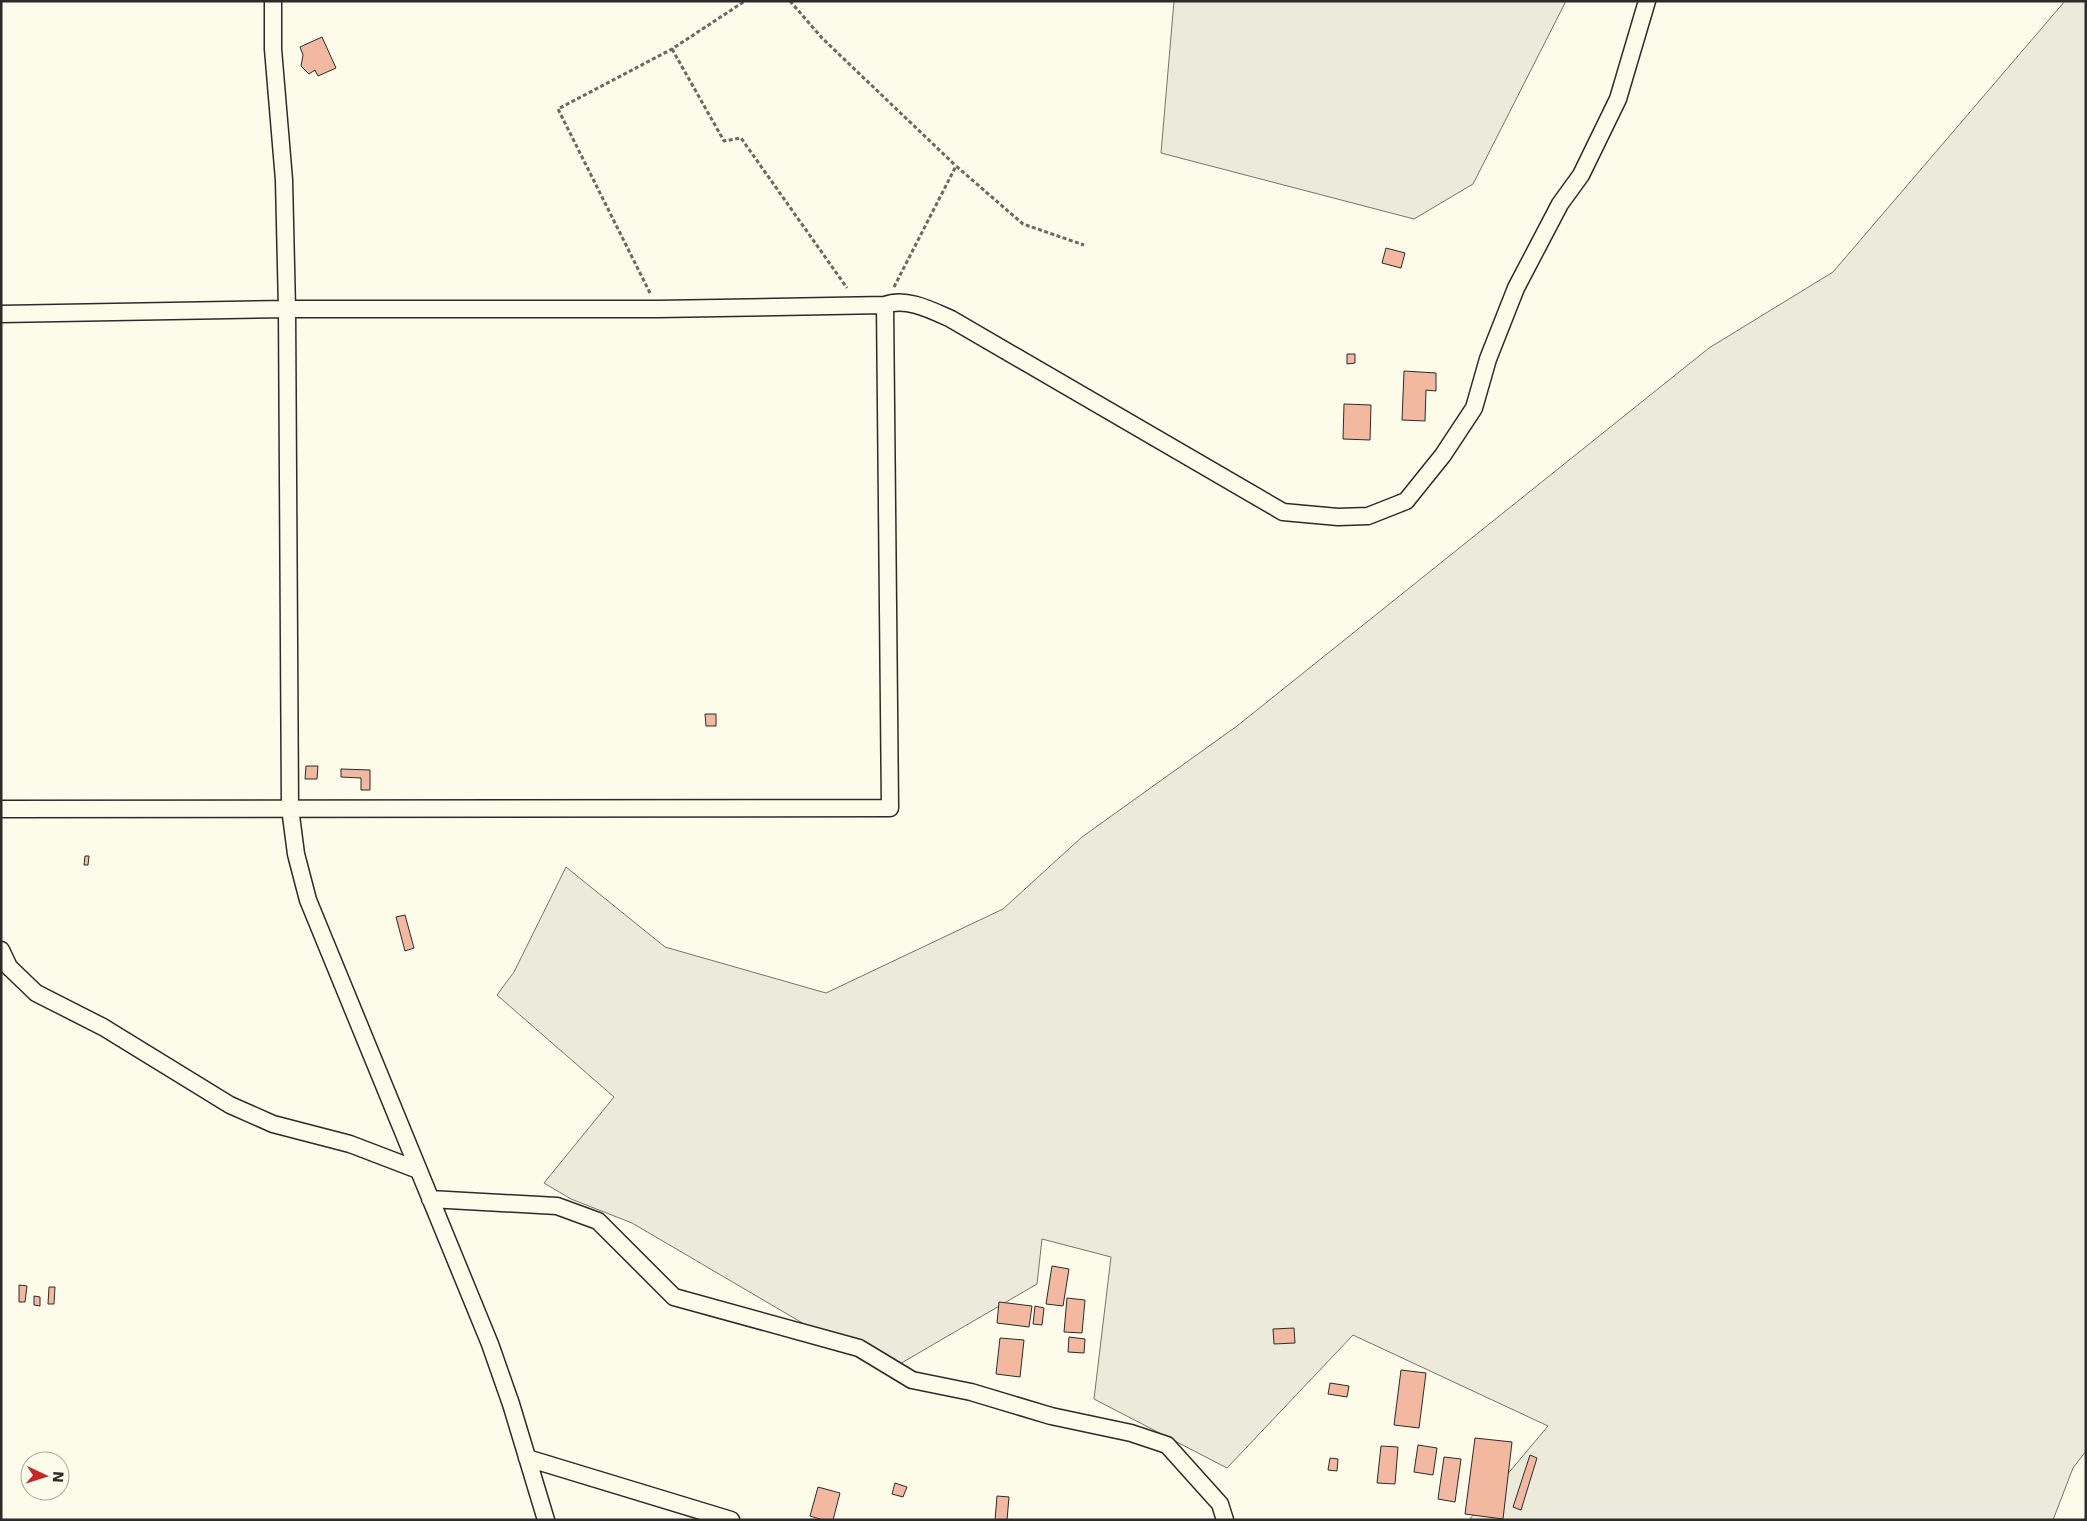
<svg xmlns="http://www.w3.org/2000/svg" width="2087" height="1521" viewBox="0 0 2087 1521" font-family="'DejaVu Sans',sans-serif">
  <rect width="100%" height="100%" fill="#fdfbea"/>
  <path fill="#ecebdb" stroke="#74746e" d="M 1174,1 L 1566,1 L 1473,184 L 1414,219 L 1161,153 Z
    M 2065,1 L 2086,1 L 2086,1451 L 2073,1468 L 2053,1520 L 1469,1520 L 1548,1426 L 1353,1335 L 1227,1468 L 1094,1399 L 1111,1257 L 1042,1239 L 1037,1284 L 886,1372 L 632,1223 L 571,1199 L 544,1183 L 614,1097 L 497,995 L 514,972 L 566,867 L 665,947 L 826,993 L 1003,909 L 1082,837 L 1237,726 L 1709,348 L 1833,272 Z"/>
  <path fill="#f2b8a0" stroke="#2b2b2b" d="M 322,37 L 336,68 L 318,76 L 315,70 L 309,74 L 301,66 L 303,55 L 300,47 Z
    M 1386,248 L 1405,253 L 1401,268 L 1382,263 Z
    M 1347,354 L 1355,354 L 1355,363 L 1347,364 Z
    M 1404,371 L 1436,373 L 1436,391 L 1426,390 L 1425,421 L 1402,420 Z
    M 1344,404 L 1371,405 L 1370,440 L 1343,439 Z
    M 705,714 L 716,714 L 716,726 L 706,726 Z
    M 306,766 L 318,766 L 317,779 L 305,779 Z
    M 341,769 L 370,770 L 370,790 L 361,790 L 361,778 L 341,777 Z
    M 85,856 L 89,856 L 88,865 L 84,865 Z
    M 405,915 L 414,948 L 405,951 L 396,917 Z
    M 1052,1266 L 1069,1269 L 1063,1306 L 1046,1304 Z
    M 19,1285 L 27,1286 L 25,1302 L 19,1302 Z
    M 49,1287 L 55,1287 L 54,1304 L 48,1304 Z
    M 34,1296 L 40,1297 L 40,1306 L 34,1305 Z
    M 1067,1298 L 1085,1300 L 1082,1333 L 1064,1332 Z
    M 999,1302 L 1032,1306 L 1029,1327 L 997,1323 Z
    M 1035,1306 L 1044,1308 L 1042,1325 L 1033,1324 Z
    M 1294,1328 L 1295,1343 L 1274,1344 L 1273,1329 Z
    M 1069,1337 L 1085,1339 L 1084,1353 L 1068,1352 Z
    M 1000,1338 L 1024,1340 L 1020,1377 L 996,1374 Z
    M 1401,1370 L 1426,1373 L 1419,1428 L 1394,1425 Z
    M 1330,1383 L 1349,1386 L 1347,1397 L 1328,1394 Z
    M 1475,1438 L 1512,1442 L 1503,1519 L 1465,1514 Z
    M 1418,1445 L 1437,1448 L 1433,1475 L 1414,1472 Z
    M 1381,1446 L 1398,1447 L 1395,1484 L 1377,1483 Z
    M 1530,1455 L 1537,1458 L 1521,1510 L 1513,1507 Z
    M 1444,1457 L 1461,1459 L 1455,1502 L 1438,1499 Z
    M 1330,1458 L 1338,1459 L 1337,1471 L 1328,1470 Z
    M 895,1483 L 907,1487 L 903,1497 L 892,1494 Z
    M 818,1487 L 840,1493 L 833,1520 L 823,1520 L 810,1516 Z
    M 997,1496 L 1009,1497 L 1007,1520 L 995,1520 Z"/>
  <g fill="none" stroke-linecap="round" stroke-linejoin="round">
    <defs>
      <path id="minor" d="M 273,1 L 273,49 L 284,180 L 287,309 L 290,808 L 296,854 L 308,900 L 490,1344 L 511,1404 L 546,1520
        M 1,314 L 287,309 L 658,309 L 885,305 C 906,297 931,310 951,319 L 1283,512 L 1338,517 L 1368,516 L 1406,501 L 1443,455 L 1474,408 L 1488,359 L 1516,288 L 1560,204 L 1581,175 L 1618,99 L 1647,1
        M 1,809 L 890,808 L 885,305
        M 1,950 L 9,967 L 36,993 L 103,1027 L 230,1105 L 273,1124 L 350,1144 L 418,1170
        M 430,1199 L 557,1206 L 598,1221 L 674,1297 L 859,1348 L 912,1380 L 971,1392 L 1051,1416 L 1131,1433 L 1167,1445 L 1220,1504 L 1225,1520
        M 527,1458 L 731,1520"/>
    </defs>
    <use href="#minor" stroke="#2b2b2b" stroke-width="19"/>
    <path stroke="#6a6964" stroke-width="3" stroke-dasharray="4 2.5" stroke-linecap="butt" d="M 790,1 L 822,38 L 956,166
      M 672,49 L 724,141 L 741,138 L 847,288
      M 894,287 L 956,166 L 1023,224 L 1084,245
      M 650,293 L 558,109 L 672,49 L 745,1"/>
    <use href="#minor" stroke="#fdfbea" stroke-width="16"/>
  </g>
  <rect width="2087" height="1521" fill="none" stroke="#2b2b2b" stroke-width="5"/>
  <g transform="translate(45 1476) rotate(94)"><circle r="24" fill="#fdfbea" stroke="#a9a89e"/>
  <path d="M0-4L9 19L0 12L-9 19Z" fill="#c62828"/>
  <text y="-8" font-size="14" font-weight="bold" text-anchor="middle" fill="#2b2b2b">N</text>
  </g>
</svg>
